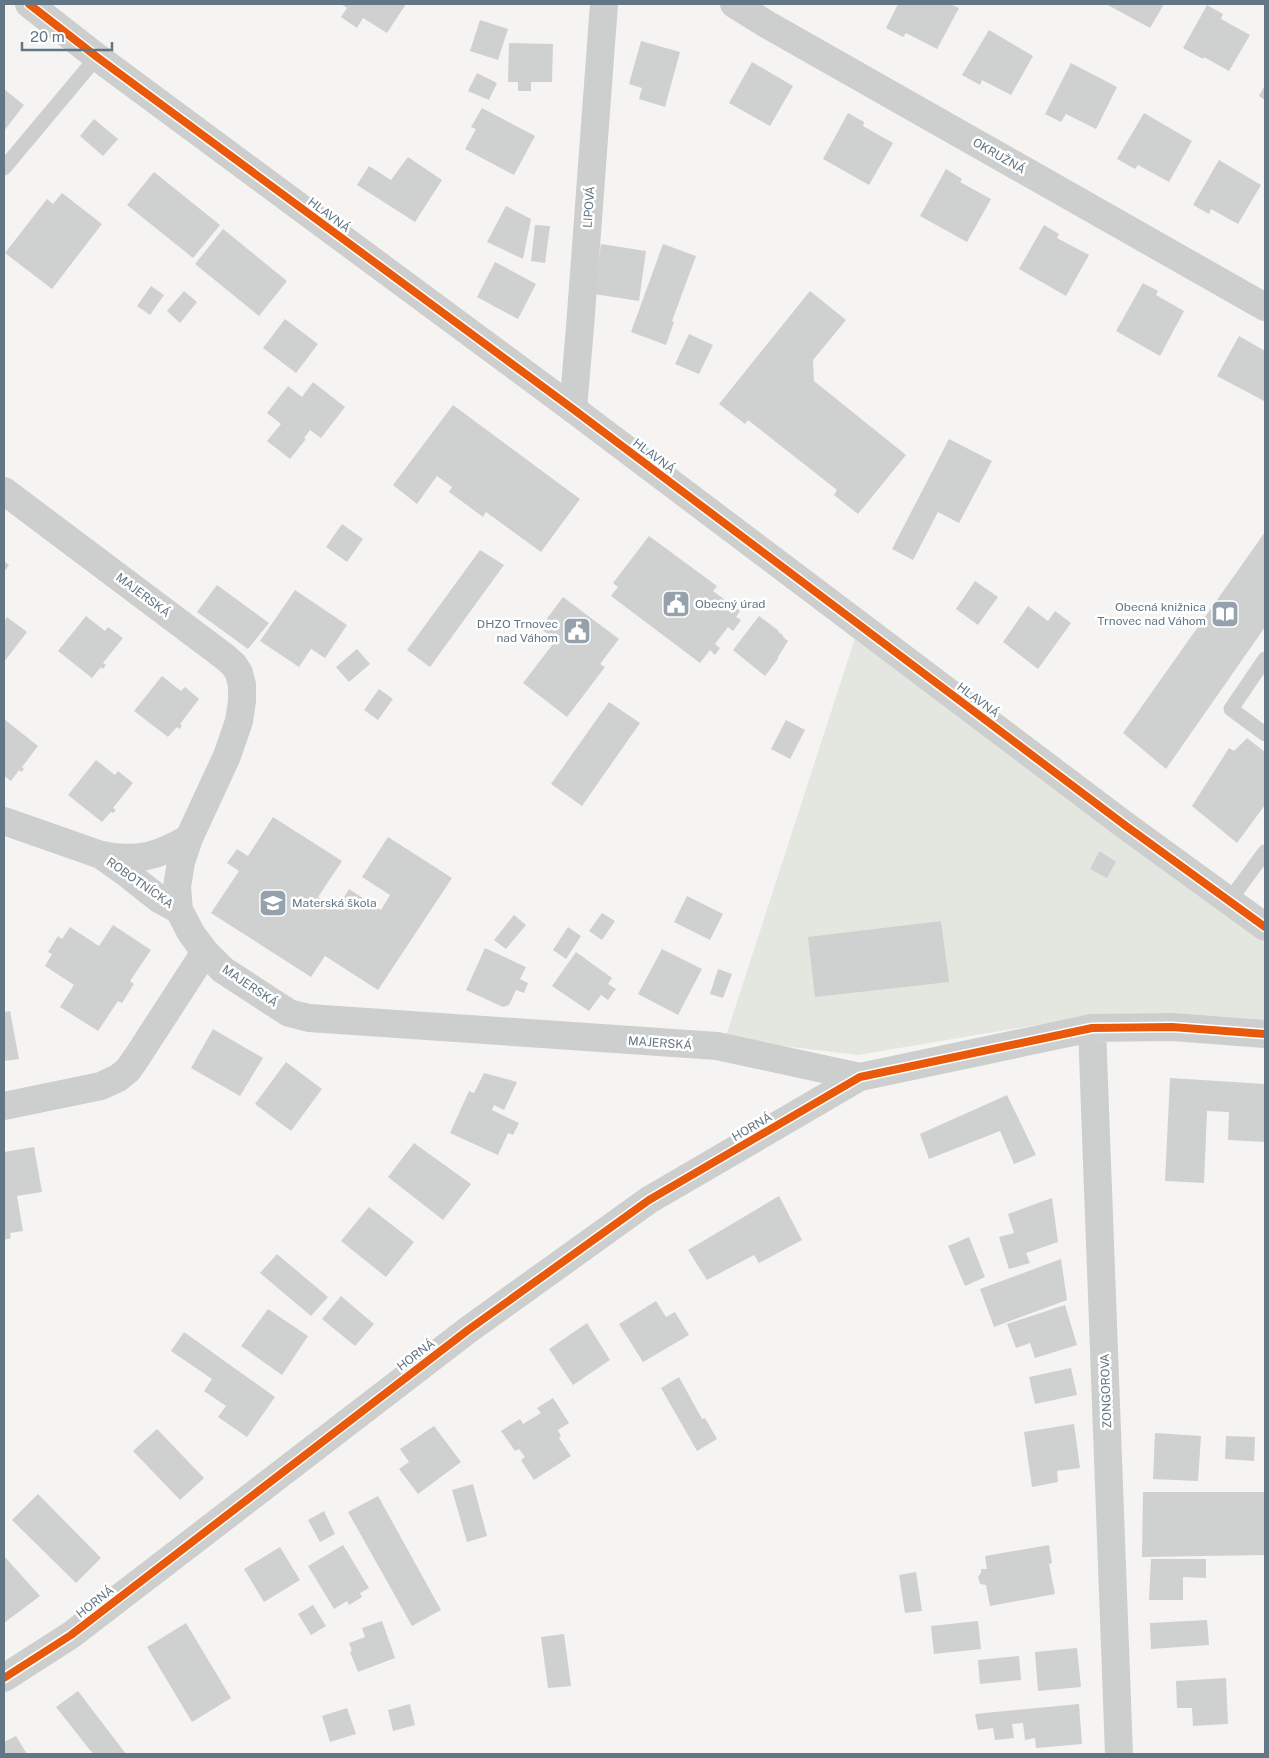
<svg xmlns="http://www.w3.org/2000/svg" width="1269" height="1758" viewBox="0 0 1269 1758" font-family="'Public Sans',sans-serif">
  <rect width="100%" height="100%" fill="#f5f4f2"/>
  <path fill="#e4e7e0" d="M 855,638 L 1265,938 L 1265,1021 L 1090,1016 L 858,1055 L 725,1039 Z"/>
  <path fill="#cfd0d0" d="M 341,4 L 406,4 L 387,33 L 363,18 L 357,28 L 341,17 L 347,8 Z
    M 898,4 L 950,4 L 959,8 L 937,49 L 906,33 L 903,37 L 886,28 Z
    M 1106,4 L 1164,4 L 1150,28 Z
    M 1207,5 L 1223,14 L 1221,19 L 1250,35 L 1229,71 L 1204,57 L 1203,59 L 1183,48 Z
    M 480,20 L 508,29 L 498,60 L 470,51 Z
    M 989,30 L 1033,56 L 1011,95 L 982,80 L 980,85 L 962,75 Z
    M 641,41 L 680,52 L 665,107 L 639,99 L 642,88 L 629,84 Z
    M 509,43 L 553,44 L 552,82 L 531,82 L 531,91 L 518,91 L 518,82 L 508,82 Z
    M 752,62 L 793,86 L 770,126 L 729,103 Z
    M 1071,63 L 1117,87 L 1096,129 L 1066,114 L 1061,122 L 1045,114 Z
    M 477,73 L 497,83 L 489,100 L 468,91 Z
    M 1265,85 L 1265,100 L 1259,96 Z
    M 4,89 L 24,105 L 4,131 Z
    M 482,108 L 535,136 L 514,175 L 465,149 L 476,129 L 471,127 Z
    M 848,113 L 864,122 L 863,126 L 893,143 L 869,185 L 823,159 Z
    M 1144,113 L 1192,141 L 1169,182 L 1138,165 L 1135,169 L 1117,159 Z
    M 94,119 L 118,139 L 103,156 L 80,136 Z
    M 408,157 L 442,180 L 415,222 L 357,185 L 369,166 L 391,180 Z
    M 1219,160 L 1261,185 L 1238,224 L 1211,209 L 1209,214 L 1193,205 Z
    M 946,169 L 962,179 L 960,182 L 991,199 L 967,242 L 920,216 Z
    M 154,172 L 220,225 L 193,258 L 127,205 Z
    M 62,193 L 102,224 L 52,289 L 5,253 L 47,199 L 53,204 Z
    M 506,206 L 531,219 L 523,259 L 487,242 Z
    M 535,225 L 550,226 L 545,263 L 531,261 Z
    M 1044,225 L 1059,234 L 1057,238 L 1089,255 L 1066,296 L 1019,269 Z
    M 223,229 L 287,281 L 259,316 L 195,264 Z
    M 601,244 L 646,251 L 639,301 L 594,294 Z
    M 663,244 L 696,256 L 672,321 L 674,322 L 666,345 L 631,332 Z
    M 495,262 L 536,284 L 518,319 L 477,297 Z
    M 1143,283 L 1158,291 L 1156,295 L 1184,311 L 1160,356 L 1116,331 Z
    M 151,286 L 164,295 L 150,315 L 137,306 Z
    M 184,291 L 197,302 L 180,323 L 167,311 Z
    M 810,291 L 846,320 L 813,360 L 814,381 L 906,455 L 858,514 L 834,495 L 837,490 L 748,420 L 745,424 L 719,404 Z
    M 285,319 L 318,344 L 296,373 L 263,348 Z
    M 689,334 L 713,345 L 699,374 L 675,364 Z
    M 1239,336 L 1265,351 L 1265,398 L 1264,401 L 1217,376 Z
    M 313,382 L 345,407 L 321,438 L 310,430 L 304,438 L 306,439 L 290,459 L 267,441 L 281,424 L 267,413 L 288,386 L 302,397 Z
    M 453,405 L 580,499 L 541,552 L 486,512 L 483,517 L 449,492 L 452,487 L 437,476 L 417,504 L 393,485 Z
    M 949,439 L 992,461 L 959,523 L 938,512 L 913,560 L 892,549 Z
    M 342,524 L 363,539 L 347,562 L 326,547 Z
    M 1265,532 L 1265,627 L 1166,769 L 1123,733 Z
    M 649,536 L 717,586 L 713,591 L 740,611 L 736,617 L 741,620 L 733,631 L 728,627 L 715,644 L 720,648 L 715,655 L 710,650 L 700,663 L 611,596 L 618,587 L 613,583 Z
    M 480,550 L 504,565 L 430,667 L 407,650 Z
    M 4,561 L 9,565 L 4,572 Z
    M 975,581 L 998,597 L 978,625 L 956,609 Z
    M 217,585 L 269,623 L 248,649 L 197,612 Z
    M 295,590 L 347,625 L 325,658 L 311,649 L 299,667 L 260,641 Z
    M 563,597 L 619,639 L 600,664 L 605,667 L 567,717 L 523,683 L 556,640 L 540,628 Z
    M 1028,606 L 1048,621 L 1055,611 L 1071,623 L 1038,669 L 1003,642 Z
    M 86,616 L 105,631 L 108,627 L 123,638 L 103,663 L 106,665 L 103,669 L 101,667 L 92,678 L 58,651 Z
    M 759,616 L 779,631 L 778,632 L 783,635 L 783,637 L 788,641 L 778,657 L 778,659 L 765,676 L 733,650 Z
    M 7,617 L 27,632 L 4,662 L 4,622 Z
    M 357,649 L 370,664 L 349,682 L 336,667 Z
    M 162,676 L 181,691 L 185,687 L 199,699 L 180,724 L 182,726 L 179,729 L 177,727 L 168,737 L 134,711 Z
    M 379,689 L 393,699 L 378,720 L 364,710 Z
    M 609,702 L 640,723 L 582,806 L 551,784 Z
    M 4,719 L 38,746 L 22,767 L 24,769 L 21,772 L 19,770 L 11,781 L 4,776 Z
    M 786,720 L 805,730 L 790,759 L 771,749 Z
    M 1247,738 L 1265,752 L 1265,805 L 1237,843 L 1192,806 L 1229,748 L 1234,751 Z
    M 96,760 L 115,775 L 118,771 L 133,783 L 113,808 L 116,810 L 113,813 L 111,812 L 102,822 L 68,795 Z
    M 273,817 L 342,861 L 318,897 L 337,909 L 349,889 L 381,910 L 390,895 L 362,877 L 388,837 L 452,878 L 378,990 L 325,956 L 311,977 L 211,913 L 239,871 L 227,863 L 237,849 L 248,856 Z
    M 1099,852 L 1101,852 L 1116,862 L 1107,878 L 1090,869 Z
    M 687,896 L 723,914 L 710,940 L 674,922 Z
    M 602,913 L 615,921 L 602,940 L 589,931 Z
    M 514,915 L 526,925 L 506,949 L 494,940 Z
    M 941,921 L 949,982 L 815,997 L 808,937 Z
    M 113,925 L 151,950 L 130,981 L 134,984 L 122,1003 L 118,1001 L 98,1031 L 60,1007 L 74,985 L 45,966 L 52,954 L 48,952 L 58,936 L 62,939 L 70,927 L 99,946 Z
    M 568,927 L 581,936 L 566,959 L 553,950 Z
    M 485,948 L 526,967 L 520,979 L 528,983 L 524,993 L 516,990 L 509,1005 L 503,1007 L 466,990 Z
    M 662,949 L 702,969 L 678,1015 L 638,994 Z
    M 576,952 L 612,978 L 608,984 L 616,989 L 608,1000 L 601,995 L 589,1011 L 552,986 Z
    M 718,969 L 732,974 L 723,998 L 710,994 Z
    M 10,1011 L 19,1059 L 4,1061 L 4,1012 Z
    M 213,1029 L 263,1058 L 240,1096 L 191,1068 Z
    M 286,1062 L 322,1089 L 291,1131 L 255,1104 Z
    M 484,1073 L 517,1082 L 504,1110 L 494,1105 L 492,1110 L 519,1123 L 513,1135 L 508,1133 L 498,1155 L 450,1133 L 469,1091 L 474,1093 Z
    M 1170,1078 L 1265,1084 L 1265,1142 L 1228,1140 L 1229,1112 L 1207,1111 L 1204,1183 L 1165,1181 Z
    M 1007,1095 L 1036,1155 L 1014,1164 L 1000,1131 L 929,1159 L 920,1134 Z
    M 414,1143 L 471,1184 L 443,1220 L 388,1177 Z
    M 34,1147 L 42,1192 L 17,1196 L 23,1231 L 10,1233 L 11,1238 L 4,1240 L 4,1152 Z
    M 779,1196 L 802,1240 L 759,1263 L 754,1255 L 707,1280 L 688,1250 Z
    M 1052,1198 L 1058,1242 L 1026,1253 L 1030,1263 L 1009,1269 L 999,1237 L 1014,1233 L 1008,1214 Z
    M 369,1207 L 414,1242 L 386,1277 L 341,1241 Z
    M 969,1237 L 985,1277 L 965,1286 L 948,1246 Z
    M 277,1254 L 328,1297 L 311,1316 L 260,1273 Z
    M 1061,1259 L 1067,1300 L 994,1327 L 980,1289 Z
    M 341,1296 L 374,1324 L 355,1346 L 322,1319 Z
    M 656,1301 L 666,1317 L 675,1312 L 689,1335 L 643,1362 L 619,1324 Z
    M 1065,1305 L 1077,1345 L 1035,1358 L 1030,1343 L 1016,1348 L 1007,1324 Z
    M 268,1309 L 308,1336 L 282,1375 L 241,1346 Z
    M 587,1323 L 610,1360 L 573,1385 L 549,1349 Z
    M 184,1332 L 275,1397 L 247,1437 L 218,1417 L 226,1406 L 204,1391 L 212,1379 L 171,1351 Z
    M 1071,1368 L 1077,1395 L 1035,1404 L 1029,1377 Z
    M 679,1377 L 702,1419 L 705,1418 L 717,1439 L 697,1451 L 661,1388 Z
    M 553,1398 L 569,1423 L 558,1430 L 561,1436 L 559,1438 L 571,1456 L 534,1480 L 521,1460 L 525,1457 L 519,1449 L 515,1451 L 501,1431 L 520,1419 L 523,1424 L 541,1413 L 537,1408 Z
    M 1074,1424 L 1080,1468 L 1057,1471 L 1058,1482 L 1032,1487 L 1024,1432 Z
    M 434,1426 L 461,1462 L 418,1494 L 399,1469 L 409,1462 L 400,1449 Z
    M 157,1429 L 204,1478 L 180,1500 L 133,1451 Z
    M 1155,1433 L 1201,1436 L 1198,1481 L 1153,1479 Z
    M 1226,1436 L 1255,1437 L 1254,1461 L 1225,1459 Z
    M 473,1484 L 487,1536 L 467,1542 L 452,1490 Z
    M 1143,1492 L 1265,1492 L 1265,1555 L 1142,1557 Z
    M 38,1494 L 101,1558 L 76,1583 L 12,1520 Z
    M 378,1496 L 441,1610 L 412,1626 L 348,1512 Z
    M 324,1511 L 335,1534 L 320,1542 L 308,1520 Z
    M 343,1545 L 369,1588 L 360,1593 L 362,1597 L 349,1605 L 347,1601 L 334,1609 L 308,1566 Z
    M 1049,1545 L 1052,1563 L 1049,1564 L 1055,1594 L 990,1606 L 986,1585 L 980,1584 L 978,1577 L 981,1573 L 981,1569 L 987,1569 L 985,1556 Z
    M 280,1547 L 300,1580 L 264,1602 L 244,1569 Z
    M 4,1556 L 40,1596 L 4,1623 Z
    M 1151,1559 L 1206,1559 L 1206,1578 L 1183,1577 L 1183,1600 L 1149,1600 Z
    M 916,1572 L 922,1611 L 905,1613 L 899,1575 Z
    M 313,1605 L 326,1626 L 311,1635 L 298,1614 Z
    M 1207,1620 L 1209,1645 L 1151,1649 L 1150,1623 Z
    M 382,1621 L 395,1658 L 358,1672 L 350,1652 L 352,1651 L 349,1643 L 365,1637 L 362,1628 Z
    M 978,1621 L 981,1649 L 934,1654 L 931,1626 Z
    M 186,1623 L 231,1698 L 192,1722 L 147,1647 Z
    M 564,1634 L 571,1686 L 548,1688 L 541,1637 Z
    M 1077,1648 L 1081,1687 L 1038,1691 L 1035,1652 Z
    M 1019,1656 L 1021,1680 L 980,1684 L 978,1660 Z
    M 1226,1678 L 1228,1724 L 1193,1726 L 1192,1708 L 1177,1708 L 1176,1681 Z
    M 78,1691 L 126,1754 L 93,1754 L 56,1707 Z
    M 410,1704 L 415,1725 L 393,1731 L 388,1710 Z
    M 1079,1704 L 1082,1744 L 1036,1748 L 1035,1738 L 1025,1740 L 1023,1723 L 1012,1724 L 1014,1738 L 995,1740 L 993,1728 L 978,1730 L 975,1714 Z
    M 347,1708 L 356,1734 L 330,1742 L 322,1716 Z
    M 16,1736 L 27,1754 L 4,1754 L 4,1742 Z"/>
  <g fill="none" stroke-linecap="round" stroke-linejoin="round">
    <path stroke="#cdcfcf" stroke-width="15" d="M 4,168 L 97,57
      M 1265,659 L 1231,709 L 1265,734
      M 1229,901 L 1265,852"/>
    <path stroke="#cdcfcf" stroke-width="28" d="M 734,4 L 768,25 L 1265,307
      M 573,409 L 580,327 L 604,4
      M 4,491 L 225,657 L 234,665 L 239,673 L 242,685 L 242,701 L 239,721 L 227,756 L 189,838 L 181,862 L 177,887 L 179,910 L 191,933 L 205,952 L 223,970 L 289,1013 L 309,1018 L 717,1046 L 860,1077
      M 4,821 L 101,855 L 125,872 L 159,899 L 179,910
      M 102,855 C 137,862 159,856 189,838
      M 1092,1028 L 1119,1754
      M 4,1106 L 101,1086 L 118,1078 L 128,1070 L 137,1057 L 205,952
      M 4,1678 L 71,1635 L 468,1330 L 649,1200 L 860,1077 L 1092,1028 L 1172,1027 L 1265,1034"/>
    <path stroke="#cdcfcf" stroke-width="28" d="M 29,4 L 97,57 L 573,409 L 1126,826 L 1265,927"/>
    <defs>
      <path id="cycleway" d="M 29,4 L 97,57 L 573,409 L 1126,826 L 1265,927
        M 4,1678 L 71,1635 L 468,1330 L 649,1200 L 860,1077 L 1092,1028 L 1172,1027 L 1265,1034"/>
    </defs>
    <use href="#cycleway" stroke="#fff" stroke-width="11"/>
    <use href="#cycleway" stroke="#e8590c" stroke-width="8"/>
  </g>
  <defs>
    <symbol id="civic-square" viewBox="-11 -11 22 22"><rect x="-9" y="-9" width="18" height="18" rx="4" fill="#95a2ab" stroke="#fff"/><path d="M-.6-6.5H3V-4.5H.6V-3L4-1V1h2V6H-6V1h2V-1L-.6-3ZM-1.2 2.5V6h2.4V2.5Z" fill="#fff"/></symbol>
    <symbol id="library-square" viewBox="-11 -11 22 22"><rect x="-9" y="-9" width="18" height="18" rx="4" fill="#95a2ab" stroke="#fff"/><path d="M-6-4Q-3-5.5-.7-3.5V5Q-3 3-6 4ZM6-4Q3-5.5 .7-3.5V5Q3 3 6 4Z" fill="#fff"/></symbol>
    <symbol id="school-square" viewBox="-11 -11 22 22"><rect x="-9" y="-9" width="18" height="18" rx="4" fill="#95a2ab" stroke="#fff"/><path d="M0-5L7-2L0 1L-7-2ZM-4 1L0 2.5L4 1V4Q0 6-4 4Z" fill="#fff"/></symbol>
  </defs>
  <g fill-rule="evenodd">
    <use href="#civic-square" x="660" y="588" width="32" height="32"/>
    <use href="#library-square" x="1209" y="598" width="32" height="32"/>
    <use href="#civic-square" x="561" y="615" width="32" height="32"/>
    <use href="#school-square" x="257" y="887" width="32" height="32"/>
  </g>
  <g text-anchor="middle" dominant-baseline="central" stroke-width="5" stroke-linejoin="round" paint-order="stroke">
    <g font-size="12" fill="#627685" stroke="#fff">
      <text transform="translate(999 156) rotate(30)">OKRUŽNÁ</text>
      <text transform="translate(589 207) rotate(-86)">LIPOVÁ</text>
      <text transform="translate(329 215) rotate(37)">HLAVNÁ</text>
      <text transform="translate(654 456) rotate(37)">HLAVNÁ</text>
      <text transform="translate(143 595) rotate(37)">MAJERSKÁ</text>
      <text transform="translate(978 700) rotate(37)">HLAVNÁ</text>
      <text transform="translate(140 883) rotate(35)">ROBOTNÍCKA</text>
      <text transform="translate(250 986) rotate(34)">MAJERSKÁ</text>
      <text transform="translate(660 1043) rotate(4)">MAJERSKÁ</text>
      <text transform="translate(752 1127) rotate(-30)">HORNÁ</text>
      <text transform="translate(416 1355) rotate(-37)">HORNÁ</text>
      <text transform="translate(1106 1391) rotate(-92)">ZONGOROVA</text>
      <text transform="translate(95 1602) rotate(-38)">HORNÁ</text>
    </g>
    <g font-size="12" fill="#627685" stroke="#fff" text-anchor="start">
      <text x="695" y="604">Obecný úrad</text>
      <text x="1206" y="607" text-anchor="end">Obecná knižnica<tspan x="1206" dy="14">Trnovec nad Váhom</tspan></text>
      <text x="558" y="624" text-anchor="end">DHZO Trnovec<tspan x="558" dy="14">nad Váhom</tspan></text>
      <text x="292" y="903">Materská škola</text>
    </g>
  </g>
  <rect width="1269" height="1758" fill="none" stroke="#627685" stroke-width="10"/>
  <path d="M22 42v8h90v-8" fill="none" stroke="#627685" stroke-width="2.5"/>
  <text x="30" y="42" font-size="15" fill="#627685" stroke="#ffffff" stroke-width="4" paint-order="stroke">20 m</text>
</svg>
